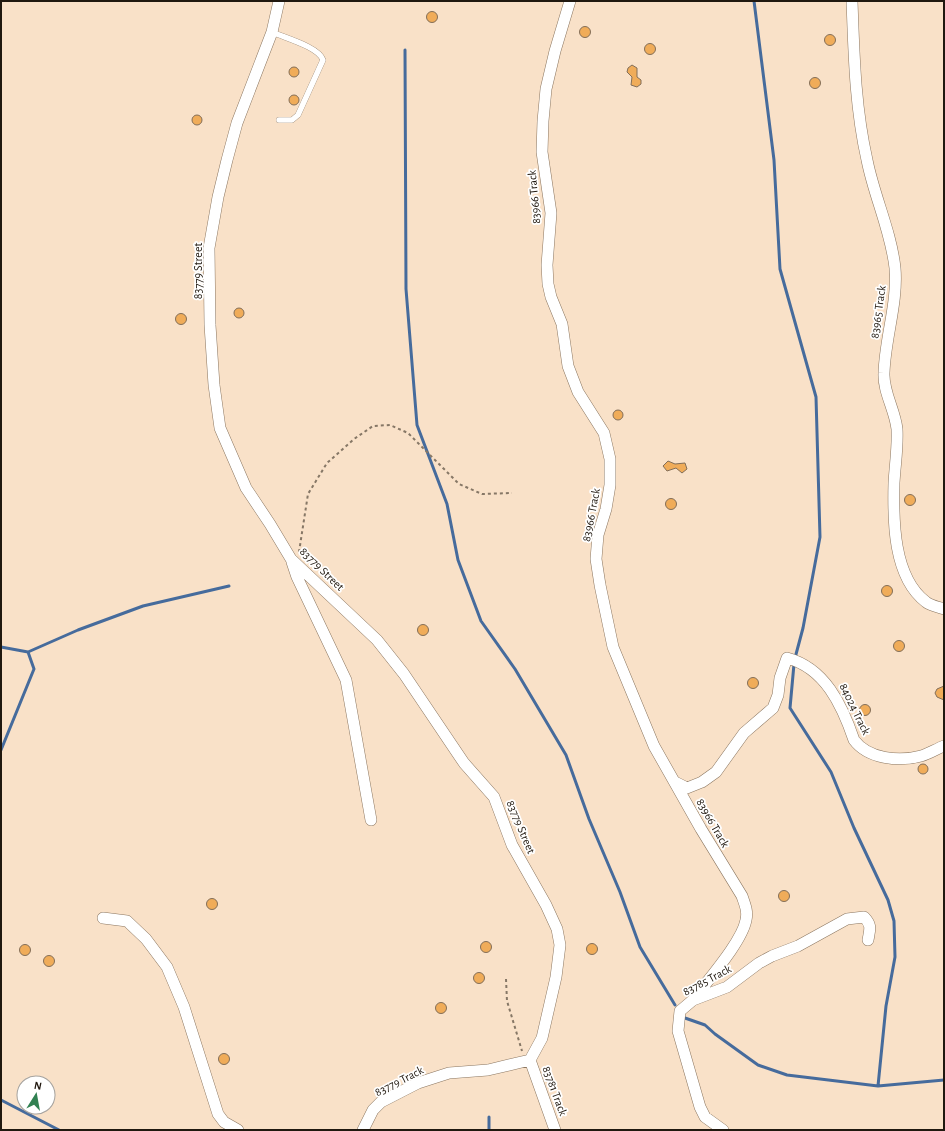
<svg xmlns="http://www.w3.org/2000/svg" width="945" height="1131" viewBox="0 0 945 1131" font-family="'Alegreya Sans',sans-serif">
  <rect width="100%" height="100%" fill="#f9e1c8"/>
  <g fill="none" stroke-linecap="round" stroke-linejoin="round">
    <path stroke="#466b9c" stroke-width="3" d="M 754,1 L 774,160 L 780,269 L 816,397 L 820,537 L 803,628 L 795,658
      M 405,50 L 406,289 L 417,425 L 447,504 L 458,560 L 481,621 L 515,669 L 566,755 L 589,819 L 620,892 L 640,947 L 675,1005
      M 1,647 L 28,652 L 34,669 L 1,750
      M 28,652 L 78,630 L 143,606 L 229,586
      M 794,664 L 790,708 L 831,772 L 854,828 L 888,900 L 894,921 L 895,957 L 886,1006 L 878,1086
      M 685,1018 L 705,1025 L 715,1034 L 758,1065 L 787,1075 L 878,1086 L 944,1080
      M 1,1100 L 59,1130
      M 489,1117 L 489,1130"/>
  </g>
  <path fill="#f0ac59" stroke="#836e58" d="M426.5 17a5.5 5.5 0 1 1 11 0a5.5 5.5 0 1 1-11 0Z
    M579.5 32a5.5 5.5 0 1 1 11 0a5.5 5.5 0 1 1-11 0Z
    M824.5 40a5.5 5.5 0 1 1 11 0a5.5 5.5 0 1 1-11 0Z
    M644.5 49a5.5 5.5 0 1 1 11 0a5.5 5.5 0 1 1-11 0Z
    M 632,65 L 637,68 L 637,77 L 641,80 L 641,84 L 637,87 L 631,85 L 632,77 L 627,72 L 628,68 Z
    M289 72a5 5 0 1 1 10 0a5 5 0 1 1-10 0Z
    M809.5 83a5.5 5.5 0 1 1 11 0a5.5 5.5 0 1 1-11 0Z
    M289 100a5 5 0 1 1 10 0a5 5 0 1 1-10 0Z
    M192 120a5 5 0 1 1 10 0a5 5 0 1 1-10 0Z
    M234 313a5 5 0 1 1 10 0a5 5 0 1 1-10 0Z
    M175.5 319a5.5 5.5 0 1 1 11 0a5.5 5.5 0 1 1-11 0Z
    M613 415a5 5 0 1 1 10 0a5 5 0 1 1-10 0Z
    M 668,461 L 675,464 L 685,463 L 687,469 L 682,473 L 676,468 L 667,471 L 663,466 Z
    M904.5 500a5.5 5.5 0 1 1 11 0a5.5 5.5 0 1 1-11 0Z
    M665.5 504a5.5 5.5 0 1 1 11 0a5.5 5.5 0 1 1-11 0Z
    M881.5 591a5.5 5.5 0 1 1 11 0a5.5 5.5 0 1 1-11 0Z
    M417.5 630a5.5 5.5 0 1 1 11 0a5.5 5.5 0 1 1-11 0Z
    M893.5 646a5.5 5.5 0 1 1 11 0a5.5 5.5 0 1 1-11 0Z
    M747.5 683a5.5 5.5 0 1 1 11 0a5.5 5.5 0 1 1-11 0Z
    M 944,686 L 944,700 L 937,697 L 935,693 L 937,689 Z
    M859.5 710a5.5 5.5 0 1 1 11 0a5.5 5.5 0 1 1-11 0Z
    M918 769a5 5 0 1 1 10 0a5 5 0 1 1-10 0Z
    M778.5 896a5.5 5.5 0 1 1 11 0a5.5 5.5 0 1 1-11 0Z
    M206.5 904a5.5 5.5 0 1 1 11 0a5.5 5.5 0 1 1-11 0Z
    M480.5 947a5.5 5.5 0 1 1 11 0a5.5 5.5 0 1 1-11 0Z
    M586.5 949a5.5 5.5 0 1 1 11 0a5.5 5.5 0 1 1-11 0Z
    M19.5 950a5.5 5.5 0 1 1 11 0a5.5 5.5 0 1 1-11 0Z
    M43.5 961a5.5 5.5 0 1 1 11 0a5.5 5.5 0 1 1-11 0Z
    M473.5 978a5.5 5.5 0 1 1 11 0a5.5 5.5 0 1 1-11 0Z
    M435.5 1008a5.5 5.5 0 1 1 11 0a5.5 5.5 0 1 1-11 0Z
    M218.5 1059a5.5 5.5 0 1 1 11 0a5.5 5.5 0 1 1-11 0Z"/>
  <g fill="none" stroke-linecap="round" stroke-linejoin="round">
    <defs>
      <path id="service" d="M 272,32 C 285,38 319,47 323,60 L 298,115 L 292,120 L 279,120"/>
      <path id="minor" d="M 279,1 L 272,32 L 237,123 L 227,160 L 218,197 L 209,248 L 210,325 L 214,385 L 220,428 L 246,488 L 270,524 L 291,559 L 377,640 L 404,674 L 464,763 L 494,797 L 512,845 L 546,905 L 557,929 L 560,945 L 556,977 L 542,1038 L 530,1060
        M 570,1 L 555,51 L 546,89 L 543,121 L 542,152 L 551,213 L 547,265 L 548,284 L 551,297 L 562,324 L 568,366 L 578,392 L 604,433 L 610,459 L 610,485 L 606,509 L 598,535 L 596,559 L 600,585 L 613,647 L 654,746 L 701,829 L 742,896 C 745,905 748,911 746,920 C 742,942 707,981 693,1000
        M 852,1 C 854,55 855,107 867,160 C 874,196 891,231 895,268 C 898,303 885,338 884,373 C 883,392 895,410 897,429 C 898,447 895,465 894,483 C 893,520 893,577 926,602 C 931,606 939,607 944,609
        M 292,562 L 297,577 L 346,680 L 371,820
        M 675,782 L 687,788 L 702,782 L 716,772 L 744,733 L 773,708 L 778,695 L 780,678 L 787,658 C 825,668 842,705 854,740 C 868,759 899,762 921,756 C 929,754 936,749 944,746
        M 103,918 L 127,921 L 146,939 L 167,967 L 184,1007 L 218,1114 L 224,1122 L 238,1130
        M 530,1060 L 555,1130
        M 363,1130 L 373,1110 L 381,1102 L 418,1083 L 449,1073 L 488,1070 L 530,1060
        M 723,1130 L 705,1117 L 700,1107 L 678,1031 L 680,1011 L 693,1000 L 727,987 L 759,963 L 772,956 L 798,946 L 847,919 L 864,917 C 872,925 870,929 868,940"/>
    </defs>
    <use href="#service" stroke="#8b7660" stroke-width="6"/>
    <use href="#minor" stroke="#8b7660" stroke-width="12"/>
    <path stroke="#867766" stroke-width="2" stroke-dasharray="3 3" stroke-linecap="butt" d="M 299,552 L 308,494 L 327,463 L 354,439 L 373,426 L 390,425 L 408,433 L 459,484 L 482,494 L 512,493
      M 506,979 L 507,1001 L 522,1051"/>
    <use href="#service" stroke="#fff" stroke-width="5.5"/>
    <use href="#minor" stroke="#fff" stroke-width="11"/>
  </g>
  <g text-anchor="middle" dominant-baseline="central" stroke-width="3.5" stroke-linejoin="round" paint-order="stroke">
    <g font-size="12" fill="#20180f" stroke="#fff">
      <text transform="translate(534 197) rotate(-95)">83966 Track</text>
      <text transform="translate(198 271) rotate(-90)">83779 Street</text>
      <text transform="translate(878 312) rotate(-82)">83965 Track</text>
      <text transform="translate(591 515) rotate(-79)">83966 Track</text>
      <text transform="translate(322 569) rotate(44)">83779 Street</text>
      <text transform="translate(855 709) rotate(64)">84024 Track</text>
      <text transform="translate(713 823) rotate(60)">83966 Track</text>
      <text transform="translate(521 827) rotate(67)">83779 Street</text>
      <text transform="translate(707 980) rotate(-28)">83785 Track</text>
      <text transform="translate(399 1081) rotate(-27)">83779 Track</text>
      <text transform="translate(555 1091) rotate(70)">83781 Track</text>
    </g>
  </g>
  <rect width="945" height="1131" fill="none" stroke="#20180f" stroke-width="4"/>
  <g transform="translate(36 1095) rotate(11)"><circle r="19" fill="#ffffff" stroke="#a6a39f"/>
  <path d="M0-3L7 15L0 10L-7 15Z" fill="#318152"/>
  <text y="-6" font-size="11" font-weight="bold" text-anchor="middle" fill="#20180f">N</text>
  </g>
</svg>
